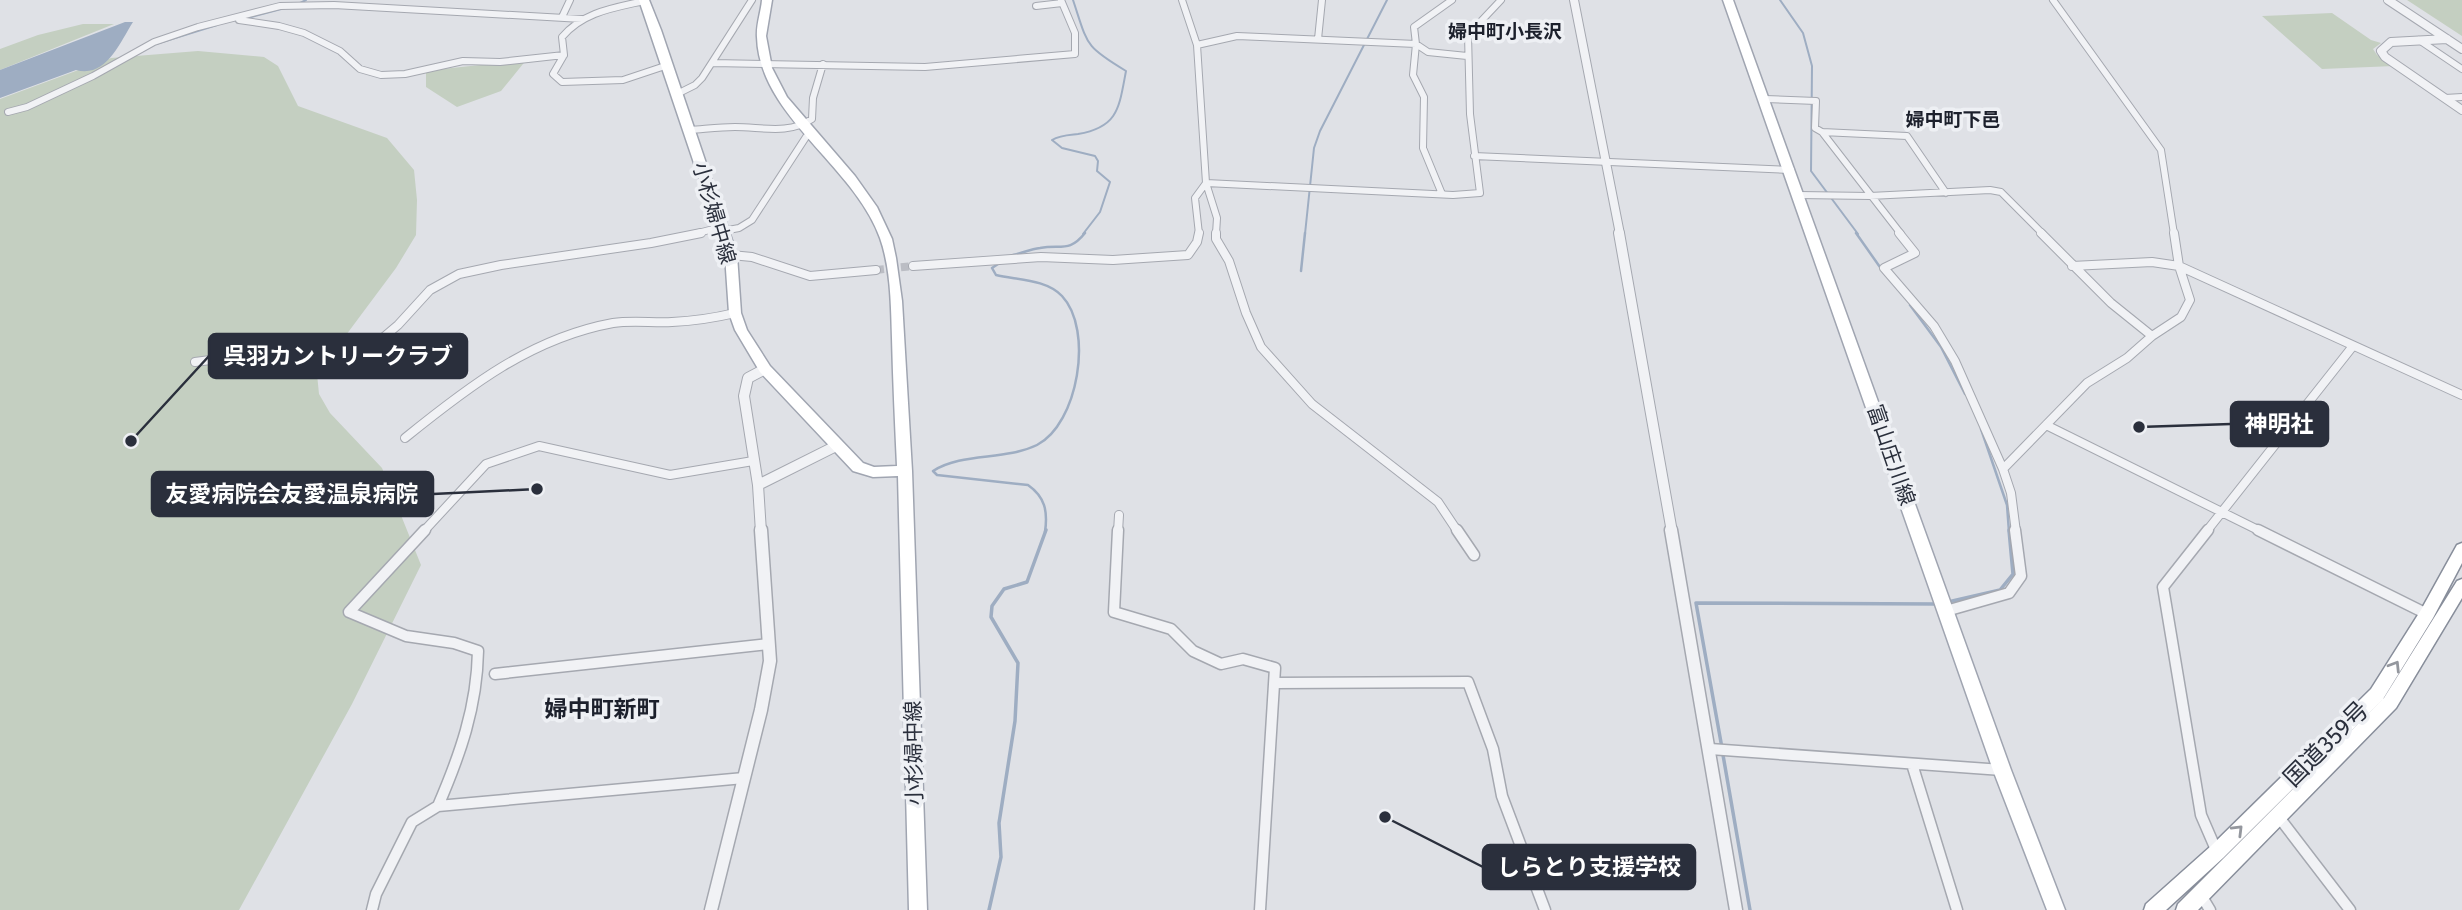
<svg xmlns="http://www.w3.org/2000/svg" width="2462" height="910" viewBox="0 0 2462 910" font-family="'Fira Sans','Noto Sans JP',sans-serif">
  <rect width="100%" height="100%" fill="#dfe1e6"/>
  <path fill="#c4cfc1" d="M 2407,0 L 2462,0 L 2462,36 Z
    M 2332,13 L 2371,40 L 2381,43 L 2373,49 L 2377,55 L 2394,66 L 2322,69 L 2262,16 Z
    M 83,24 L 114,24 L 0,70 L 0,49 L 38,35 Z
    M 198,51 L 264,57 L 278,66 L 298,106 L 387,138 L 414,170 L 417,200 L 416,235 L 396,268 L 317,374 L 319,394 L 330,413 L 382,468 L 421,565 L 352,704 L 239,910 L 0,910 L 0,99 L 111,58 Z
    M 527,59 L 501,91 L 457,107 L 426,87 L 426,71 C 460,66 493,65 527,59 Z"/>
  <path fill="#9eadc2" d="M 125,22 L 133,22 C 119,44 106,78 76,70 L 0,98 L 0,70 Z"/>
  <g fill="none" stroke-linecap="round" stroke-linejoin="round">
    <path stroke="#9eadc2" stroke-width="2" d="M 1073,0 C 1088,45 1084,46 1126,71 C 1119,107 1119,127 1078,134 C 1069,135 1060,135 1052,140 L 1062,148 L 1095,156 L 1098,161 L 1097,171 L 1110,182 L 1100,212 L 1083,234
      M 1780,0 L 1803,33 L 1812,66 L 1811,171 L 1858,234
      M 298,4 L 306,0
      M 244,19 L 285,8
      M 156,44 L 217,25
      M 1305,234 L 1314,148 L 1320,131 L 1387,0"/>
    <path stroke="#9eadc2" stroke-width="2.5" d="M 1856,233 L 1882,270
      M 1013,255 C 1022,253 1031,249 1040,248 C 1061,244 1069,253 1085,233
      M 998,264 L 992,268 L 996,275 C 1017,280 1046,279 1062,296 C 1094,330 1078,424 1037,445 C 1004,461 963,452 933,471 L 937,475 L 1028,485 C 1045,497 1048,511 1045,532
      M 1301,271 L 1305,233
      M 1910,305 L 1941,347 L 1965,394
      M 1981,429 L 2007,505 L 2009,532"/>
    <path stroke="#9eadc2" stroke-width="3.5" d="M 1948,602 L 2000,590 L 2013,574 L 2009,530
      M 1722,748 L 1696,603 L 1938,604
      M 1723,755 L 1750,910
      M 989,910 L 1001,857 L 999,823 L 1015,721 L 1018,663 L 991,617 L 992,606 L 1004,589 L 1027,582 L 1046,530"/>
    <path stroke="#bbbdc4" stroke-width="8" stroke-dasharray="8 4.5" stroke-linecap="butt" d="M 876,270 L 913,266"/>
    <defs>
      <path id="minor-far2" d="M 1182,0 L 1197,45 L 1206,183 L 1217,218 L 1216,234
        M 2053,0 L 2161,150 L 2174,234
        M 644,1 C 613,8 583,12 562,37 L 564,55 L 553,74 L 562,82 L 623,80 L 668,65
        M 1036,6 L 1062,3
        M 562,17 L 570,0
        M 239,20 L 279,26 L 304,33 L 340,51 L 360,69 L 381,75 L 405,74 L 463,61 L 500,62 L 564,55
        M 1318,39 L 1322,0
        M 2419,40 L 2462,69
        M 1197,45 L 1237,36 L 1416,44 L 1428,52 L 1467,56
        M 713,63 L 925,67 L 1075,54 L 1075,33 L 1061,0
        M 677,94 L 695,85 L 702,78 L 752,0
        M 2445,98 L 2462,97
        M 1765,99 L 1816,101 L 1815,128 L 1822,132 L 1907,136 L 1946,193
        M 8,112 L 27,107 L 93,76 L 154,42 L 198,27 L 280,6 L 334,5 L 582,19
        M 690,130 C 705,129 720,127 735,127 C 762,127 788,135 812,119 L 813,98 L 823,64
        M 1822,132 L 1901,234
        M 1474,156 L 1791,170
        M 1206,183 L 1453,195 L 1480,193 L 1470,114 L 1468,35 L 1501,0
        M 1442,194 L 1423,148 L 1424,97 L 1413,75 L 1416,44 L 1414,27 L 1452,0
        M 1799,195 L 1870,196 L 1990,190 L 2001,192 L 2043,234
        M 723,231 L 739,228 L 752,220 L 806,137 L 812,133
        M 694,234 L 721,227
        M 1199,234 L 1195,198 L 1206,183"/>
      <path id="minor-far1" d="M 1216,233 L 1216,239 L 1229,261 L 1246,313 L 1261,347 L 1312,404 L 1438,502 L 1458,532
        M 1899,233 L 1915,253 L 1884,268 L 1934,326 L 1955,361 L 2003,469
        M 2041,233 L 2111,303 L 2152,336
        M 731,255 L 752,257 L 810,276 L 876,270
        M 913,266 L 1041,257 L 1113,260 L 1188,255 L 1197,242 L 1199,233
        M 2072,266 L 2152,262 L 2179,266 L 2462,395
        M 195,362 L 241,356 L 307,368 L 331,367 L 352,359 L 372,347 L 398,325 L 430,290 L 459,274 L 501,265 L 651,243 L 701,233
        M 2046,425 L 2262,532
        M 405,438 C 468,387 531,338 613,323 C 632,320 653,323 672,322 C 693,321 714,318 735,313
        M 423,532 L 486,464 L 539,446 L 670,475 L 753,461
        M 1118,532 L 1119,515
        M 2016,532 L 2011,493 L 2003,469 L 2087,383 L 2127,358 L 2152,336 L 2181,317 L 2190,300 L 2179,266 L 2174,233
        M 2206,532 L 2353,346"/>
      <path id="minor" d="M 425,530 L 349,612 L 406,636 L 454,643 L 478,651 C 477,707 460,755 438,806
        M 1118,530 L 1114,612 L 1171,629 L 1193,651 L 1221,664 L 1243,659 L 1275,668 L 1260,910
        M 1457,530 L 1474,555
        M 2208,530 L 2163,587 L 2201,815 L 2217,852
        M 2258,530 L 2427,614
        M 1946,611 L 2009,593 L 2021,576 L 2015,530
        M 495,674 L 768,644
        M 1275,683 L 1468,682 L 1493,749 L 1502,796 L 1545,910
        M 1710,749 L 2002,770
        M 1912,764 L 1957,910
        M 2278,816 L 2350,910
        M 2201,895 L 2210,910
        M 372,910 L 376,894 L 412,822 L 438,806 L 744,778"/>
      <path id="tertiary-far2" d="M 1574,0 L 1620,234
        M 2388,0 L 2462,49
        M 2447,39 L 2391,42 L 2381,51 L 2385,57 L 2462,110"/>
      <path id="tertiary-far1" d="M 1619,233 L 1672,532
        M 758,485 L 836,446
        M 761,532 L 758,485 L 744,396 L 748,378 L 765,369"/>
      <path id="tertiary" d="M 1671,530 L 1736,910
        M 711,910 L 761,710 L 770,661 L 761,530"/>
      <path id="primary" d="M 639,0 L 649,0 L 661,30 L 737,255 L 741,313 L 747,330 L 770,366 L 863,463 L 874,467 L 897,466 C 895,424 893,381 892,338 C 891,306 891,269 880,238 C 854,165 759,116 757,37 C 756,25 761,12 762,0 L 772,0 L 766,36 L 772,68 L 787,97 L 855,176 L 877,207 L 892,239 L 896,258 L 902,301 L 912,471 L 927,910 L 909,910 L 898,476 L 873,477 L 853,471 L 760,372 L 735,330 L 729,313 L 725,255 Z
        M 1723,0 L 1733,0 L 2011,770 L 2065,910 L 2047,910 L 1993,770 Z"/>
      <path id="trunk" d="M 2462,543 L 2462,563 L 2433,618 L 2383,699 L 2223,858 L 2166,910 L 2144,910 L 2146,904 L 2211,846 L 2371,689 L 2421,610 L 2457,545 Z
        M 2462,579 L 2462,598 L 2396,708 L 2198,910 L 2176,910 L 2178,904 L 2384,698 L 2457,581 Z"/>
    </defs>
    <use href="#minor-far2" stroke="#a5a8b0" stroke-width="8"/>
    <use href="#minor-far1" stroke="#a5a8b0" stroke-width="10"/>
    <use href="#minor" stroke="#a5a8b0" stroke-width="13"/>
    <use href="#tertiary-far2" stroke="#a5a8b0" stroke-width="10"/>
    <use href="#tertiary-far1" stroke="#a5a8b0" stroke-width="12"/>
    <use href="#tertiary" stroke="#a5a8b0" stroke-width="15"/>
    <use href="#primary" stroke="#a0a5b1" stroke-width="3"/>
    <use href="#trunk" stroke="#888e9b" stroke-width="3"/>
    <use href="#minor-far2" stroke="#f1f2f5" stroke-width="6"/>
    <use href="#minor-far1" stroke="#f1f2f5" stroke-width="8"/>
    <use href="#minor" stroke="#f1f2f5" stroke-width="10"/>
    <use href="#tertiary-far2" stroke="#f1f2f5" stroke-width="8"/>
    <use href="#tertiary-far1" stroke="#f1f2f5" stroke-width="10"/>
    <use href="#tertiary" stroke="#f1f2f5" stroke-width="12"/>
    <use href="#primary" fill="#fff" fill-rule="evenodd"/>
    <use href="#trunk" fill="#fff" fill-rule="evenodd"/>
  </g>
  <defs><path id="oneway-chevron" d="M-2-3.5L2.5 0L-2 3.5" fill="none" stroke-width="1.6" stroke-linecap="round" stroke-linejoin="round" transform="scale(1.75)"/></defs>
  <g stroke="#94979e">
    <use href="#oneway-chevron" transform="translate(2395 666) rotate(-58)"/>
    <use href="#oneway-chevron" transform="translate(2238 830) rotate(-45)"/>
  </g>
  <g text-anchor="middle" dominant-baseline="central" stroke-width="7" stroke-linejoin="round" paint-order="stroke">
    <g font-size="19" font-weight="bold" fill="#1c202c" stroke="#eef0f4">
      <text x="1505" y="31">婦中町小長沢</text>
      <text x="1953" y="119">婦中町下邑</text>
    </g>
    <g font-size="21" fill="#2a2f3c" stroke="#eef0f4">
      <text transform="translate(714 213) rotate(74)">小杉婦中線</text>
      <text transform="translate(1891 455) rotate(71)">富山庄川線</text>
      <text transform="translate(914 753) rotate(-91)">小杉婦中線</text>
    </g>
    <g font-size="23" font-weight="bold" fill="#1c202c" stroke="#eef0f4">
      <text x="602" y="709">婦中町新町</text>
    </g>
    <g font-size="24" fill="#2a2f3c" stroke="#eef0f4">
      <text transform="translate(2326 744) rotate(-45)">国道359号</text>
    </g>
  </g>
  <path fill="none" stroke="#2a2f3c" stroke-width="2.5" d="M131 441L209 356M2139 427L2231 424M537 489L433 494M1385 817L1483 867"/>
  <g fill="#2a2f3c" stroke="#eef0f4" stroke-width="2.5">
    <circle cx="131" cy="441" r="7"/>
    <circle cx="2139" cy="427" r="7"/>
    <circle cx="537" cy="489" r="7"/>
    <circle cx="1385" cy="817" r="7"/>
  </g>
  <g fill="#2a2f3c" stroke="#2a2f3c" stroke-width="2.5">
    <rect x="209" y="334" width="258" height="44" rx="7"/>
    <rect x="2231" y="402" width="97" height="44" rx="7"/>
    <rect x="152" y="472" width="281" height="44" rx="7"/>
    <rect x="1483" y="845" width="212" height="44" rx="7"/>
  </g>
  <g font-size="23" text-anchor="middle" font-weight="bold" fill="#fff">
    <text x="338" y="364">呉羽カントリークラブ</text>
    <text x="2279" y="432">神明社</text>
    <text x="292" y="502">友愛病院会友愛温泉病院</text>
    <text x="1589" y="875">しらとり支援学校</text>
  </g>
</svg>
